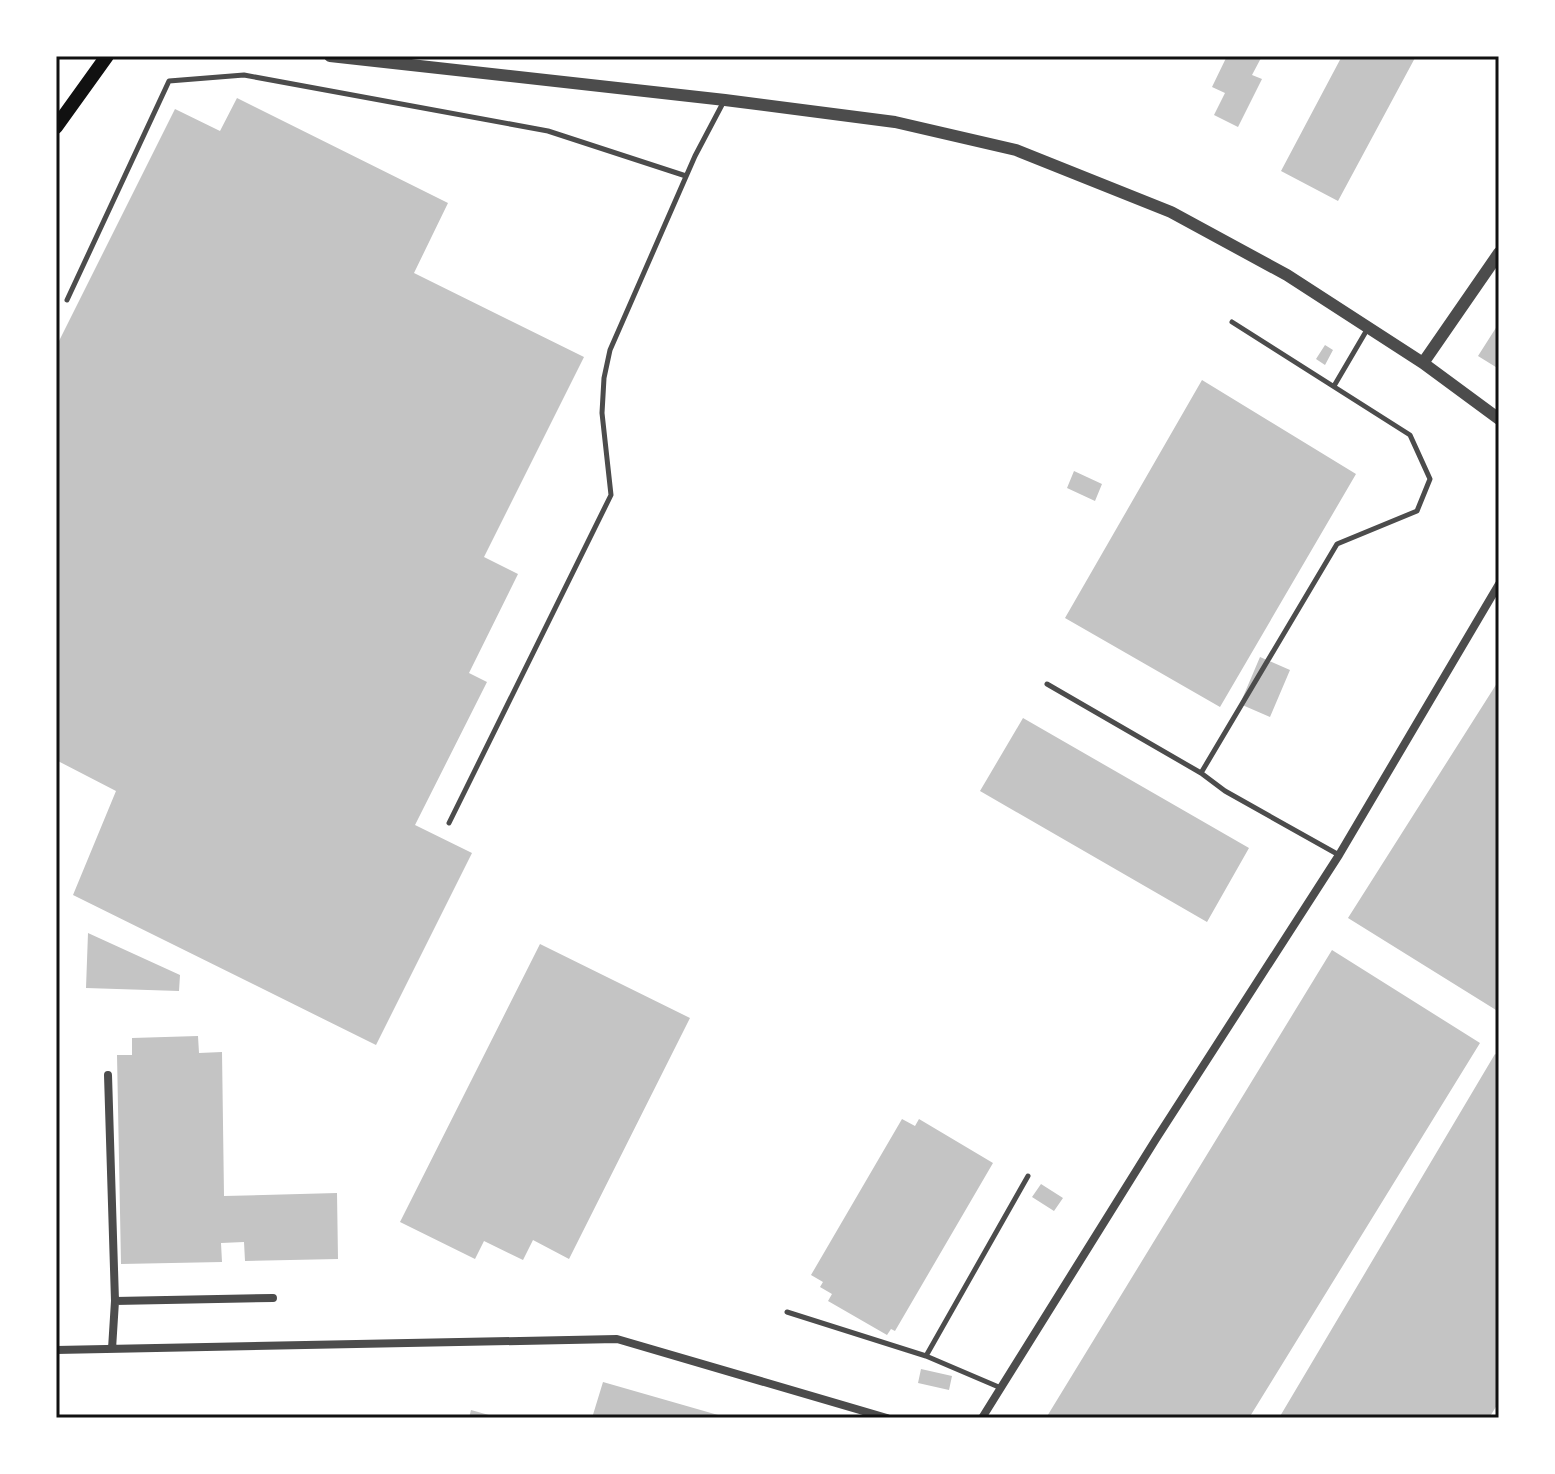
<svg xmlns="http://www.w3.org/2000/svg" width="1555" height="1474" viewBox="0 0 1555 1474" font-family="'Times New Roman',serif">
  <rect width="100%" height="100%" fill="#fff"/>
  <path fill="#c4c4c4" d="M 1227,56 L 1257,56 L 1261,58 L 1252,75 L 1262,79 L 1238,127 L 1214,115 L 1225,93 L 1212,87 Z
    M 1342,56 L 1416,56 L 1338,201 L 1281,171 Z
    M 237,98 L 448,203 L 414,273 L 584,357 L 484,557 L 518,574 L 469,673 L 487,682 L 415,825 L 472,853 L 376,1045 L 73,895 L 116,791 L 56,760 L 56,347 L 175,109 L 220,131 Z
    M 1499,323 L 1499,369 L 1478,356 Z
    M 1325,345 L 1333,350 L 1325,365 L 1316,359 Z
    M 1202,380 L 1356,474 L 1220,707 L 1065,618 Z
    M 1074,471 L 1102,484 L 1095,501 L 1067,488 Z
    M 1260,657 L 1290,670 L 1270,717 L 1240,704 Z
    M 1499,680 L 1499,1005 L 1496,1010 L 1348,918 Z
    M 1023,718 L 1249,848 L 1207,922 L 980,791 Z
    M 88,933 L 180,975 L 179,991 L 86,988 Z
    M 540,944 L 690,1018 L 569,1259 L 533,1240 L 523,1260 L 484,1241 L 475,1259 L 400,1222 Z
    M 1332,950 L 1480,1043 L 1249,1418 L 1046,1418 Z
    M 198,1036 L 199,1053 L 222,1052 L 224,1196 L 337,1193 L 338,1259 L 245,1261 L 244,1242 L 221,1243 L 222,1262 L 121,1264 L 117,1055 L 132,1055 L 132,1038 Z
    M 1495,1054 L 1499,1056 L 1499,1394 L 1496,1398 L 1499,1402 L 1489,1418 L 1279,1418 Z
    M 902,1119 L 915,1126 L 919,1119 L 993,1163 L 895,1331 L 891,1329 L 887,1335 L 828,1301 L 832,1294 L 820,1287 L 823,1282 L 811,1275 Z
    M 1041,1184 L 1063,1198 L 1054,1211 L 1032,1197 Z
    M 921,1369 L 952,1376 L 949,1390 L 918,1383 Z
    M 603,1382 L 725,1417 L 725,1418 L 592,1418 Z
    M 471,1410 L 496,1417 L 496,1418 L 469,1418 Z"/>
  <g fill="none" stroke-linecap="round" stroke-linejoin="round">
    <path stroke="#4c4c4c" stroke-width="5" d="M 67,300 L 169,81 L 244,75 L 548,131 L 686,176
      M 1334,386 L 1368,328
      M 1047,684 L 1201,773 L 1225,791 L 1339,855
      M 1201,773 L 1337,544 L 1417,511 L 1430,479 L 1410,435 L 1232,322
      M 449,823 L 611,495 L 602,413 L 604,378 L 610,350 L 695,156 L 724,101
      M 787,1312 L 926,1356 L 1028,1176
      M 926,1356 L 1001,1388"/>
    <path stroke="#4c4c4c" stroke-width="8" d="M 108,1075 L 115,1301 L 112,1349
      M 115,1301 L 273,1298
      M 56,1350 L 617,1339 L 887,1418
      M 982,1418 L 1156,1139 L 1339,855 L 1499,584"/>
    <path stroke="#4c4c4c" stroke-width="12" d="M 330,56 L 725,100 L 895,122 L 1016,150 L 1171,212 L 1287,275 L 1423,363 L 1499,419
      M 1423,363 L 1499,253"/>
    <path stroke="#111" stroke-width="14" d="M 56,127 L 107,56"/>
  </g>
  <rect width="1555" height="1474" fill="none" stroke="#ffffff" stroke-width="116"/>
  <rect x="58" y="58" width="1439" height="1358" fill="none" stroke="#111" stroke-width="3"/>
</svg>
